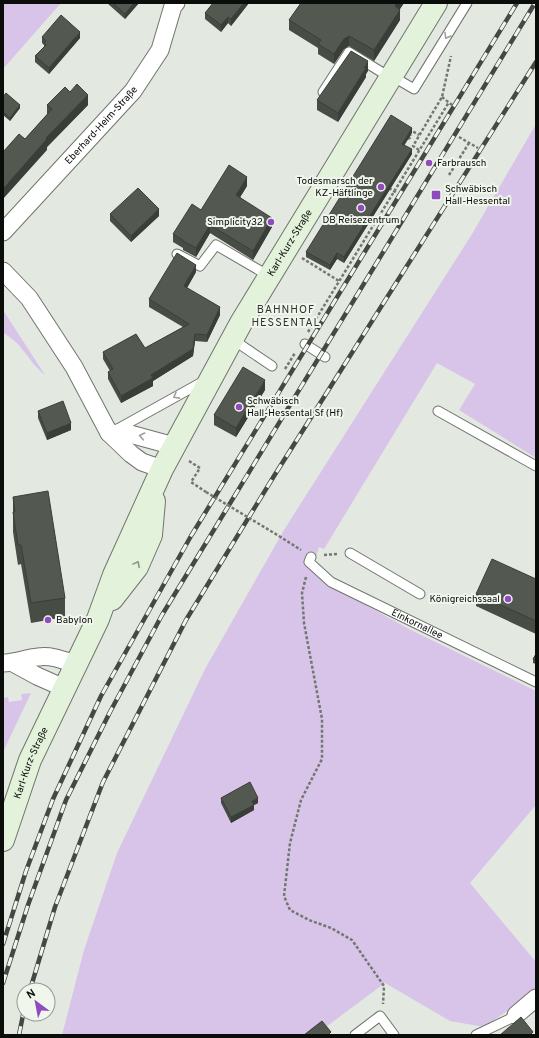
<svg xmlns="http://www.w3.org/2000/svg" width="539" height="1038" viewBox="0 0 539 1038" font-family="Overpass,sans-serif">
  <rect width="100%" height="100%" fill="#e3e9e0"/>
  <path fill="#d8c4e9" d="M 3,3 L 61,3 L 3,69 Z
    M 536,124 L 536,458 L 459,410 L 475,384 L 437,363 L 324,549 L 319,547 L 312,568 L 328,584 L 409,629 L 536,691 L 536,805 L 470,883 L 536,962 L 536,991 L 484,1027 L 450,1021 L 385,983 L 315,1035 L 62,1035 L 84,950 L 117,853 L 205,669 L 284,530 L 472,234 Z
    M 3,310 L 45,375 C 29,363 22,342 3,333 Z
    M 31,693 L 4,750 L 3,751 L 3,698 L 8,697 L 9,702 L 22,700 L 21,694 Z"/>
  <g fill="none" stroke-linecap="round" stroke-linejoin="round">
    <defs>
      <g id="lane">
        <path d="M 392,76 L 414,89 L 467,3"/>
        <path d="M 323,92 L 349,52 L 391,78"/>
        <path d="M 177,254 L 200,266 L 216,245 L 269,276"/>
        <path d="M 232,339 L 272,366"/>
        <path d="M 305,344 L 325,357"/>
        <path d="M 438,411 L 536,466"/>
        <path d="M 114,431 L 204,381"/>
        <path d="M 350,553 L 420,594"/>
        <path id="s1" d="M 311,557 L 309,562 L 331,582 L 536,682"/>
        <path d="M 355,1035 L 380,1016 L 394,1035"/>
        <path d="M 476,1035 L 520,1014"/>
      </g>
      <g id="street">
        <path id="s2" d="M 3,232 L 133,91 L 160,50 L 173,6 L 176,3"/>
        <path d="M 3,271 L 29,298 L 74,367 L 109,433 L 131,454 L 142,462 L 162,469"/>
        <path d="M 109,433 L 130,434 L 174,446"/>
        <path d="M 3,663 C 15,663 26,658 38,657 C 51,655 63,660 75,664"/>
        <path d="M 13,663 L 37,676 L 64,688"/>
        <path d="M 516,1015 L 536,998"/>
      </g>
      <g id="secondary">
        <path d="M 112,599 L 137,567 L 151,535 L 154,501"/>
        <path id="s3" d="M 3,840 L 30,760 L 98,619 L 114,575 L 162,469 L 241,323 L 436,3"/>
      </g>
    </defs>
    <use href="#lane" stroke="#70756d" stroke-width="11"/>
    <use href="#street" stroke="#70756d" stroke-width="19"/>
    <use href="#secondary" stroke="#70756d" stroke-width="24"/>
    <path stroke="#737771" stroke-width="2.5" stroke-dasharray="3 2" stroke-linecap="butt" d="M 442,97 L 452,105
      M 409,129 L 419,135
      M 459,137 L 478,148
      M 408,139 L 411,137 L 411,135
      M 419,150 L 413,146 L 442,97 L 451,56
      M 449,175 L 469,143
      M 389,188 L 397,193
      M 302,258 L 339,281
      M 308,332 L 449,102
      M 285,369 L 295,353
      M 189,461 L 200,468 L 191,482 L 206,492
      M 279,536 L 301,550
      M 324,555 L 337,554
      M 306,577 L 302,593 L 304,623 L 322,719 L 322,759 L 301,800 L 290,843 L 284,896 L 290,910 L 309,920 L 331,928 L 352,940 L 384,986 L 383,1004"/>
    <use href="#lane" stroke="#fff" stroke-width="9"/>
    <use href="#street" stroke="#fff" stroke-width="17"/>
    <use href="#secondary" stroke="#e3f2da" stroke-width="22"/>
    <defs>
      <path id="rail" d="M 3,944 L 26,871 L 53,799 L 101,696 L 191,536 L 517,3
        M 3,983 L 28,905 L 66,800 L 110,712 L 162,615 L 535,3
        M 30,990 L 55,907 L 103,782 L 186,620 L 274,476 L 536,62
        M 19,1035 L 24,1010"/>
    </defs>
    <use href="#rail" stroke="#454844" stroke-width="4.5"/>
    <use href="#rail" stroke="#f1f6ed" stroke-width="3" stroke-dasharray="9" stroke-linecap="butt"/>
    <path stroke="#737771" stroke-width="2.5" stroke-dasharray="3 2" stroke-linecap="butt" d="M 206,492 L 279,536"/>
  </g>
  <path fill="#474c45" d="M 107,3 L 139,3 L 125,19 Z
    M 249,3 L 231,26 L 228,23 L 221,32 L 205,19 L 205,13 Z
    M 301,3 L 404,3 L 400,9 L 400,20 L 374,61 L 349,46 L 344,49 L 334,64 L 318,54 L 318,48 L 289,30 L 289,20 Z
    M 42,37 L 80,38 L 49,74 L 35,62 L 35,56 L 44,47 L 44,45 L 42,43 Z
    M 368,71 L 366,74 L 366,77 L 338,122 L 317,110 L 317,100 Z
    M 70,92 L 88,105 L 47,147 L 47,150 L 25,139 L 47,115 L 47,105 Z
    M 3,97 L 20,108 L 10,121 L 3,115 Z
    M 412,133 L 404,145 L 412,154 L 344,263 L 337,259 L 330,270 L 306,257 L 306,252 Z
    M 247,186 L 240,197 L 272,227 L 253,260 L 210,233 L 196,257 L 183,250 L 183,248 L 173,242 L 173,234 L 201,210 Z
    M 110,214 L 159,216 L 131,242 L 110,221 Z
    M 196,272 L 187,288 L 220,315 L 207,342 L 195,341 L 193,356 L 153,381 L 153,386 L 121,403 L 108,379 L 108,372 L 110,371 L 103,359 L 103,352 L 145,348 L 183,327 L 149,307 L 149,299 Z
    M 265,390 L 236,437 L 214,425 L 214,415 Z
    M 38,411 L 71,430 L 47,440 L 38,418 Z
    M 13,497 L 65,598 L 65,617 L 31,623 L 21,564 L 18,565 L 13,532 Z
    M 536,579 L 536,634 L 476,606 L 476,594 Z
    M 536,654 L 536,664 L 533,663 L 533,659 Z
    M 221,798 L 258,803 L 254,805 L 254,810 L 231,823 L 221,803 Z"/>
  <path fill="#3a3e38" d="M 134,3 L 139,3 L 125,19 L 125,14 Z
    M 244,3 L 249,3 L 231,26 L 231,19 Z
    M 397,3 L 404,3 L 395,16 L 395,6 Z
    M 400,10 L 400,20 L 374,61 L 374,50 Z
    M 228,17 L 228,23 L 221,32 L 221,25 Z
    M 80,32 L 80,38 L 49,74 L 49,68 Z
    M 349,36 L 349,46 L 344,49 L 334,64 L 334,54 L 344,39 Z
    M 368,61 L 368,71 L 366,74 L 366,77 L 338,122 L 338,113 Z
    M 88,95 L 88,105 L 47,147 L 47,150 L 3,199 L 3,189 L 46,138 Z
    M 20,105 L 20,108 L 10,121 L 10,118 Z
    M 412,128 L 412,133 L 402,149 L 402,144 Z
    M 412,149 L 412,154 L 344,263 L 344,257 Z
    M 247,177 L 247,186 L 236,204 L 236,195 Z
    M 159,209 L 159,216 L 131,242 L 131,236 Z
    M 272,218 L 272,227 L 253,260 L 253,251 Z
    M 210,225 L 210,233 L 196,257 L 196,248 Z
    M 337,253 L 337,259 L 330,270 L 330,265 Z
    M 196,265 L 196,272 L 184,293 L 184,286 Z
    M 220,307 L 220,315 L 207,342 L 207,335 Z
    M 195,334 L 195,341 L 193,356 L 153,381 L 153,386 L 121,403 L 121,396 L 151,375 Z
    M 265,380 L 265,390 L 236,437 L 236,428 Z
    M 71,423 L 71,430 L 47,440 L 47,433 Z
    M 258,798 L 258,803 L 254,805 L 254,810 L 231,823 L 231,817 L 252,801 Z"/>
  <path fill="#535850" stroke="#3a3e38" d="M 113,3 L 134,3 L 125,14 Z
    M 213,3 L 244,3 L 231,19 L 228,17 L 221,25 L 205,13 Z
    M 301,3 L 397,3 L 395,6 L 400,10 L 374,50 L 349,36 L 344,39 L 334,54 L 318,44 L 321,40 L 289,20 Z
    M 61,15 L 80,32 L 49,68 L 35,56 L 46,45 L 44,43 L 46,41 L 42,37 Z
    M 351,51 L 368,61 L 364,67 L 366,68 L 338,113 L 317,100 Z
    M 77,84 L 88,95 L 46,138 L 47,139 L 3,189 L 3,152 L 19,134 L 25,139 L 52,109 L 47,105 L 65,87 L 70,92 Z
    M 6,93 L 20,105 L 10,118 L 3,112 L 3,97 Z
    M 391,115 L 412,128 L 402,144 L 412,149 L 344,257 L 337,253 L 330,265 L 306,252 Z
    M 229,165 L 247,177 L 236,195 L 272,218 L 253,251 L 210,225 L 196,248 L 183,241 L 183,240 L 173,234 L 192,204 L 201,210 Z
    M 138,188 L 159,209 L 131,236 L 110,214 Z
    M 177,253 L 196,265 L 184,286 L 220,307 L 207,335 L 195,334 L 193,349 L 151,375 L 153,378 L 121,396 L 108,372 L 113,369 L 103,352 L 136,334 L 145,348 L 189,324 L 149,299 Z
    M 243,367 L 265,380 L 236,428 L 214,415 Z
    M 63,401 L 71,423 L 47,433 L 38,411 Z
    M 48,491 L 65,598 L 31,603 L 21,545 L 18,545 L 13,512 L 15,512 L 13,497 Z
    M 492,559 L 536,579 L 536,621 L 476,594 Z
    M 536,654 L 536,660 L 533,659 Z
    M 250,782 L 258,798 L 252,801 L 254,805 L 231,817 L 221,798 Z
    M 521,1017 L 533,1032 L 530,1035 L 500,1035 Z
    M 322,1021 L 331,1032 L 328,1035 L 304,1035 Z"/>
  <defs><path id="oneway-chevron" d="M-2-3.5L2.5 0L-2 3.5" fill="none" stroke-width="1.6" stroke-linecap="round" stroke-linejoin="round"/></defs>
  <g stroke="#9d9e9d">
    <use href="#oneway-chevron" transform="translate(447 36) rotate(121)"/>
    <use href="#oneway-chevron" transform="translate(176 396) rotate(151)"/>
    <use href="#oneway-chevron" transform="translate(142 436) rotate(-168)"/>
  </g>
  <use stroke="#8d9687" href="#oneway-chevron" transform="translate(137 564) rotate(-62)"/>
  <g fill="#904bbf" stroke="#f1f6ed" stroke-width="1.5">
    <circle cx="429" cy="163" r="4"/>
    <circle cx="381" cy="187" r="4"/>
    <rect x="431" y="190" width="10" height="10" rx="2"/>
    <circle cx="361" cy="208" r="4"/>
    <circle cx="271" cy="222" r="4"/>
    <circle cx="239" cy="407" r="4"/>
    <circle cx="508" cy="599" r="4"/>
    <circle cx="48" cy="620" r="4"/>
  </g>
  <g text-anchor="middle" dominant-baseline="central" stroke-width="4" stroke-linejoin="round" paint-order="stroke">
    <g font-size="10" fill="#0b0d0a" stroke="#f1f6ed">
      <text stroke="none"><textPath href="#s2" startOffset="145">Eberhard-Heim-Straße</textPath></text>
      <text stroke="none"><textPath href="#s3" startOffset="664">Karl-Kurz-Straße</textPath></text>
      <text stroke="none"><textPath href="#s1" startOffset="131">Einkornallee</textPath></text>
      <text stroke="none"><textPath href="#s3" startOffset="82">Karl-Kurz-Straße</textPath></text>
    </g>
    <g font-size="10" fill="#0b0d0a" stroke="#f1f6ed" text-anchor="start">
      <text x="437" y="163">Farbrausch</text>
      <text x="373" y="181" text-anchor="end">Todesmarsch der<tspan x="373" dy="12">KZ-Häftlinge</tspan></text>
      <text x="445" y="189">Schwäbisch<tspan x="445" dy="12">Hall-Hessental</tspan></text>
      <text x="361" y="220" text-anchor="middle">DB Reisezentrum</text>
      <text x="263" y="222" text-anchor="end">Simplicity32</text>
      <text x="247" y="401">Schwäbisch<tspan x="247" dy="12">Hall-Hessental Sf (Hf)</tspan></text>
      <text x="500" y="599" text-anchor="end">Königreichssaal</text>
      <text x="56" y="620">Babylon</text>
    </g>
    <g font-size="11" letter-spacing="1" fill="#2f332d" stroke="#f1f6ed">
      <text x="286" y="310">BAHNHOF<tspan x="286" dy="13">HESSENTAL</tspan></text>
    </g>
  </g>
  <rect width="539" height="1038" fill="none" stroke="#0b0d0a" stroke-width="8"/>
  <g transform="translate(36 1002) rotate(328)"><circle r="19" fill="#f1f6ed" stroke="#959992"/>
  <path d="M0-3L7 15L0 10L-7 15Z" fill="#904bbf"/>
  <text y="-6" font-size="11" font-weight="bold" text-anchor="middle" fill="#0b0d0a">N</text>
  </g>
</svg>
